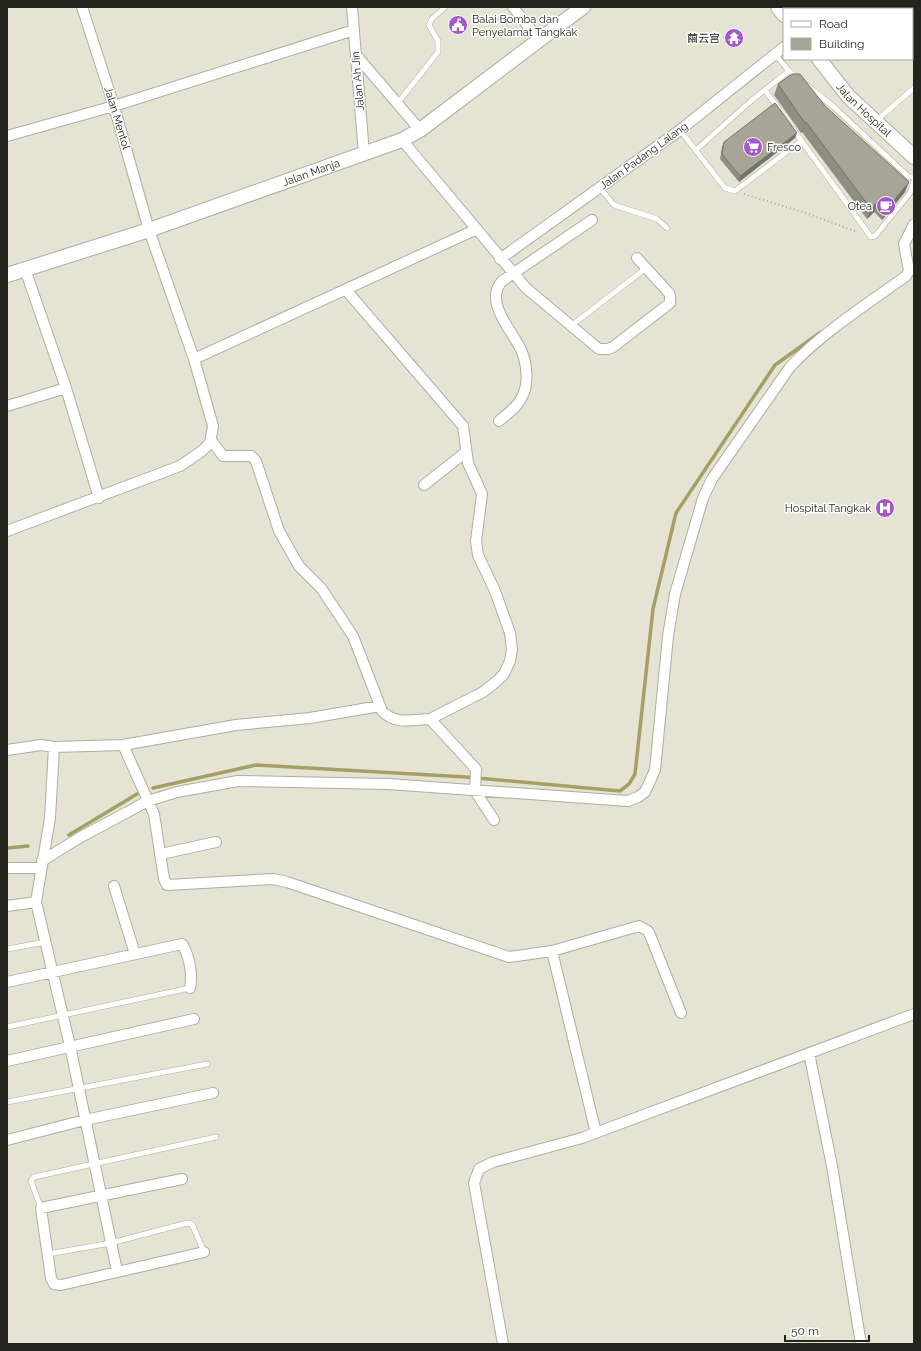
<svg xmlns="http://www.w3.org/2000/svg" width="921" height="1351" viewBox="0 0 921 1351" font-family="Raleway,'Noto Sans SC',sans-serif">
  <rect width="100%" height="100%" fill="#e5e4d4"/>
  <g fill="none" stroke-linecap="round" stroke-linejoin="round">
    <path stroke="#a59f65" stroke-width="3.5" d="M 153,788 L 256,765 L 466,777 L 620,791 L 629,784 L 635,774 L 653,609 L 676,513 L 775,365 L 821,332
      M 69,835 L 137,794
      M 7,848 L 28,846"/>
    <defs>
      <path id="lane" d="M 775,54 L 789,71 L 797,78
        M 808,86 L 834,107 L 909,177 L 914,177
        M 765,90 L 778,108
        M 397,104 L 438,52 L 438,41 L 429,25 L 432,19 L 445,7
        M 877,120 L 914,88
        M 793,129 L 871,237 L 875,236 L 910,193 L 914,181
        M 680,130 L 725,188 L 735,191 L 801,141
        M 696,150 L 752,100 L 789,71
        M 600,188 L 614,205 L 657,219 L 667,228
        M 571,326 L 646,268
        M 7,949 L 46,942
        M 7,1027 L 190,988
        M 7,1102 L 207,1064
        M 41,1208 L 31,1181 L 34,1177 L 216,1137
        M 48,1254 L 111,1243 L 187,1223 L 192,1224 L 204,1252"/>
      <path id="street" d="M 352,7 L 364,154
        M 513,7 L 539,40
        M 356,55 L 420,130
        M 7,136 L 114,106 L 354,30
        M 402,140 L 526,288 L 599,349 L 608,349 L 613,347 L 670,303 L 670,296 L 669,293 L 637,258
        M 500,259 L 680,130 L 784,47
        M 25,269 L 66,388 L 99,498
        M 346,290 L 463,426 L 468,463 L 482,494 L 476,541 L 478,555 L 495,591 L 510,633 L 512,649 L 510,661 L 504,674 L 497,681 L 483,692 L 430,719
        M 194,359 L 477,229
        M 7,406 L 66,388
        M 499,421 C 507,414 518,407 522,397 C 529,384 527,365 522,352 C 514,332 483,303 502,281 L 592,220
        M 211,440 L 223,456 L 251,456 L 256,461 L 279,531 L 299,566 L 321,588 L 353,636 L 382,711 C 396,725 411,720 430,719 L 476,769 L 475,791 L 494,820
        M 424,485 L 466,452
        M 7,531 L 180,466 L 202,451 L 210,443 L 213,426 L 194,359 L 149,230 L 114,106 L 82,7
        M 123,745 L 154,814 L 164,879 L 167,885 L 273,879 L 287,882 L 509,957 L 552,951 L 639,926 L 648,931 L 650,935 L 681,1013
        M 54,747 L 123,745 L 236,725 L 310,718 L 380,706
        M 7,750 L 41,745 L 54,747 L 50,818 L 36,902 L 70,1046 L 117,1271
        M 161,854 L 216,842
        M 42,861 L 79,838 L 148,801 L 177,792 L 238,781 L 388,784 L 628,801 L 638,797 L 645,792 L 655,770 L 668,636 L 675,594 L 703,498 L 712,479 L 790,367 C 824,331 866,305 906,276 L 909,271 L 904,244 L 914,224
        M 7,868 L 41,868
        M 114,886 L 135,954
        M 7,906 L 36,902
        M 552,951 L 596,1133
        M 7,982 L 182,944 C 189,955 193,974 190,988
        M 809,1053 L 832,1166 L 861,1344
        M 7,1061 L 194,1019
        M 7,1140 L 85,1120 L 213,1093
        M 182,1179 L 41,1208 L 51,1278 L 54,1284 L 61,1285 L 204,1252
        M 503,1344 L 474,1183 L 479,1169 L 493,1162 L 582,1138 L 914,1014"/>
      <g id="secondary">
        <path d="M 778,7 L 784,15"/>
        <path id="s1" d="M 819,59 L 848,96 L 914,157"/>
        <path id="s2" d="M 7,275 L 149,230 L 402,140 L 420,130 L 583,7"/>
      </g>
    </defs>
    <use href="#lane" stroke="#aead9e" stroke-width="6"/>
    <use href="#street" stroke="#aead9e" stroke-width="12"/>
    <use href="#secondary" stroke="#aead9e" stroke-width="16"/>
    <path stroke="#a8a79a" stroke-width="2" stroke-dasharray="1 3" stroke-linecap="butt" d="M 744,194 L 803,212 L 857,232"/>
    <use href="#lane" stroke="#fff" stroke-width="5"/>
    <use href="#street" stroke="#fff" stroke-width="10"/>
    <use href="#secondary" stroke="#fff" stroke-width="14"/>
  </g>
  <path fill="#908e82" d="M 778,84 L 825,106 L 905,192 L 882,220 L 874,212 L 867,219 L 802,132 L 801,133 L 774,95 Z
    M 797,133 L 795,138 L 739,182 L 720,159 L 722,147 L 724,142 Z"/>
  <path fill="#75746a" d="M 806,122 L 802,132 L 801,133 L 805,123 Z
    M 797,133 L 795,138 L 739,182 L 740,176 Z
    M 909,182 L 905,192 L 882,220 L 886,210 Z
    M 877,202 L 874,212 L 867,219 L 871,209 Z"/>
  <path fill="#a7a597" stroke="#75746a" d="M 792,74 L 800,74 L 825,106 L 909,182 L 886,210 L 877,202 L 871,209 L 806,122 L 805,123 L 778,84 Z
    M 775,103 L 797,133 L 740,176 L 722,154 L 724,142 Z"/>
  <defs>
    <symbol id="civic-disc" viewBox="-11 -11 22 22"><circle r="9.5" fill="#a357ca" stroke="#fff"/><path d="M-.6-6.5H3V-4.5H.6V-3L4-1V1h2V6H-6V1h2V-1L-.6-3ZM-1.2 2.5V6h2.4V2.5Z" fill="#fff"/></symbol>
    <symbol id="temple-disc" viewBox="-11 -11 22 22"><circle r="9.5" fill="#a357ca" stroke="#fff"/><path d="M0-6L5-2H3V0L6.5 2.5H4V6H1.5V3h-3V6H-4V2.5H-6.5L-3 0V-2H-5Z" fill="#fff"/></symbol>
    <symbol id="supermarket-disc" viewBox="-11 -11 22 22"><circle r="9.5" fill="#a357ca" stroke="#fff"/><path d="M-6-5.5h2.5l.6 2H6L4.5 2H-2.5L-4.4-4H-6ZM-1.5 3.2a1.3 1.3 0 1 0 .1 0ZM3 3.2a1.3 1.3 0 1 0 .1 0Z" fill="#fff"/></symbol>
    <symbol id="cafe-disc" viewBox="-11 -11 22 22"><circle r="9.5" fill="#a357ca" stroke="#fff"/><path d="M-5.5-4.5H6V0H3Q3 3.5 0 3.5H-2.5Q-5.5 3.5-5.5 0ZM3-3.2v2h1.7v-2ZM-6 4.5H4V6H-6Z" fill="#fff"/></symbol>
    <symbol id="hospital-disc" viewBox="-11 -11 22 22"><circle r="9.5" fill="#a357ca" stroke="#fff"/><path d="M-5-5h3v3.5h4V-5h3V5h-3V1.5h-4V5h-3Z" fill="#fff"/></symbol>
  </defs>
  <g fill-rule="evenodd">
    <use href="#civic-disc" x="447" y="14" width="22" height="22"/>
    <use href="#temple-disc" x="723" y="27" width="22" height="22"/>
    <use href="#supermarket-disc" x="742" y="136" width="22" height="22"/>
    <use href="#cafe-disc" x="875" y="195" width="22" height="22"/>
    <use href="#hospital-disc" x="874" y="497" width="22" height="22"/>
  </g>
  <g text-anchor="middle" dominant-baseline="central" stroke-width="3" stroke-linejoin="round" paint-order="stroke">
    <g font-size="11" fill="#24241e" stroke="#fff" text-anchor="end">
      <text x="472" y="19" text-anchor="start">Balai Bomba dan<tspan x="472" dy="13">Penyelamat Tangkak</tspan></text>
      <text x="720" y="38">繭云宫</text>
      <text x="767" y="147" text-anchor="start">Fresco</text>
      <text x="872" y="206">Otea</text>
      <text x="871" y="508">Hospital Tangkak</text>
    </g>
    <g font-size="11" fill="#24241e" stroke="#fff">
      <text transform="translate(358 81) rotate(-95)">Jalan Ah Jin</text>
      <text stroke="none"><textPath href="#s1" startOffset="68">Jalan Hospital</textPath></text>
      <text transform="translate(117 118) rotate(73)">Jalan Mentol</text>
      <text transform="translate(644 156) rotate(-36)">Jalan Padang Lalang</text>
      <text stroke="none"><textPath href="#s2" startOffset="321">Jalan Manja</textPath></text>
    </g>
  </g>
  <rect width="921" height="1351" fill="none" stroke="#24241e" stroke-width="16"/>
  <rect x="783" y="8" width="130" height="52" fill="#ffffff" stroke="#a7a7a5"/>
  <rect x="791" y="21" width="20" height="6" fill="#ffffff" stroke="#a7a7a5"/>
  <text x="819" y="28" font-size="12" fill="#24241e">Road</text>
  <rect x="791" y="38" width="20" height="12" fill="#a7a597" stroke="#a7a7a5"/>
  <text x="819" y="48" font-size="12" fill="#24241e">Building</text>
  <path d="M785 1335v6h84v-6" fill="none" stroke="#24241e" stroke-width="2"/>
  <text x="791" y="1335" font-size="12" fill="#24241e" stroke="#ffffff" stroke-width="3" paint-order="stroke">50 m</text>
</svg>
